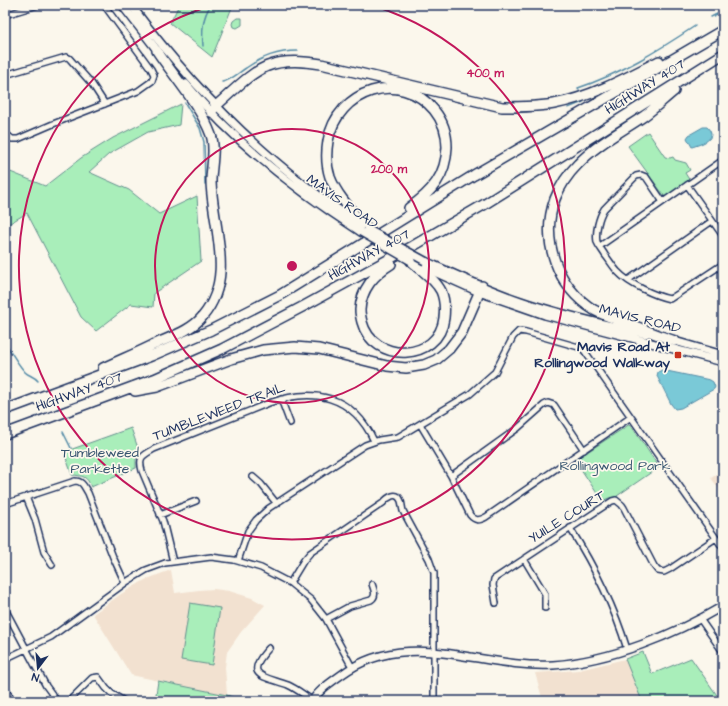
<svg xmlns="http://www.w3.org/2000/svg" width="728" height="706" viewBox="0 0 728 706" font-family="'Architects Daughter',sans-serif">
  <rect width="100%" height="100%" fill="#fbf7ec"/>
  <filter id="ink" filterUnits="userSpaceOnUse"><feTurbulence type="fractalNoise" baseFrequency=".025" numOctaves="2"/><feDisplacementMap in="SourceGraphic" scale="8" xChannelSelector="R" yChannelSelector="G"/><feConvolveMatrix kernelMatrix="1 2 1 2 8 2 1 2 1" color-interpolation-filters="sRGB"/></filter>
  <g filter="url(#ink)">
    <path fill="#f2e1d0" d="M 723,470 L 723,494 L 711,478 Z
      M 171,570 L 175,593 L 199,590 L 214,589 L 229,591 L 252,598 L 265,605 L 241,632 L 227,652 L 225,667 L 227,695 L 131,675 L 93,614 L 121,594 L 145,580 L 160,574 Z
      M 625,659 L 642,701 L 543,701 L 535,673 L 579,670 Z"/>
    <path fill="#a9eeba" stroke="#628e8c" d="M 179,5 L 233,5 L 212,57 L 170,23 Z
      M 237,18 L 242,18 L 242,25 L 237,28 L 233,27 L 232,24 L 233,21 Z
      M 181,104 L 179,125 L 148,132 L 109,154 L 89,172 L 129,190 L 159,214 L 197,196 L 201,261 L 154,293 L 153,307 L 131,304 L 96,331 L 81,317 L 27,213 L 5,226 L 5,168 L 8,171 L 45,186 L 81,158 L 113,138 Z
      M 648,132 L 665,157 L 670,158 L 673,157 L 675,160 L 686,163 L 690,170 L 685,173 L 690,181 L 665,197 L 628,146 Z
      M 630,424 L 659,467 L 617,496 L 617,498 L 609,498 L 602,501 L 575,460 Z
      M 131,428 L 139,451 L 136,459 L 136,468 L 91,487 C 87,476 83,476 72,475 L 64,452 Z
      M 190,603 L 220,608 L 212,665 L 181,660 Z
      M 643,652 L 652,674 L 691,658 L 721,701 L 642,701 L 625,659 Z
      M 158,681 L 227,695 L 243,701 L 155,701 Z"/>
    <path fill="#7ac9d7" stroke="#548ba7" d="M 703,127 L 707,127 C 719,139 701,144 692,147 L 687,138 L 689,135 Z
      M 662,370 L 710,380 L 713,382 L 715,387 L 714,389 L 681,408 L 675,409 L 671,404 L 657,376 L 658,372 Z"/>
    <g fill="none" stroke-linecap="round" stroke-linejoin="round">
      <path stroke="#548ba7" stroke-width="1.5" d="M 711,17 L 723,11
        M 203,46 C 202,32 202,17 211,5
        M 222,82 C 230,81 238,73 246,68 C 262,57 277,51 298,51
        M 579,90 L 578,88 C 620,74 659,50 695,26
        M 185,103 L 200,128 L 204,142 L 205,184
        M 568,108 L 583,102 L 582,101
        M 5,342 C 11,352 17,363 25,372 C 29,376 34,376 38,381
        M 63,432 L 71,448"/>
      <defs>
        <path id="street" d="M 5,15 L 38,5
          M 5,75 L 66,57 L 69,58 L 92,84 L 105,104
          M 5,133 L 12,139 L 18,139 L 53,124 L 138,91 L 152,81 L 154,75 L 151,69 L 104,5
          M 687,185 L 723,236
          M 663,202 L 646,177 L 641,175 L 636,176 L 604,209 C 599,217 595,232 597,242 C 599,247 603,251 605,255 C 610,261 613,267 618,272 C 629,284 655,296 670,299 L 723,264
          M 600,246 L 723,160
          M 628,280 L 712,221
          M 281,399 L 290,423
          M 420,424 L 451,476 L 470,515 C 475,521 479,521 486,517 L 631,417
          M 451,476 L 518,428 L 544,405 L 548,403 L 554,405 L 584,450
          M 253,477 L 261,484 L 277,504
          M 26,497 L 35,519 L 44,552 L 52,565
          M 5,504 L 75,481 C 83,481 84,487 88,493 L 113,557 L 125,583
          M 160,515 L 196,501
          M 570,528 C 594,566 614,606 627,649
          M 524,559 L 545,594 L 545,608
          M 238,561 L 248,531 L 256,520 L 269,508 L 365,445 L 379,440 L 398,437 L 470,394 L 495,372 L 513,337 L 519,331 L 526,332 L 582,348 L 586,353 L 723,548
          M 173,562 L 163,521 L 142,471 C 138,456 143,456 154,449 L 269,403 C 313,387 353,395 374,441
          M 290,583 L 304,560 L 310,553 L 383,503 C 387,498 397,490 401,501 C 402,504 402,507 403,511 L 429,559 L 434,573 L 434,701
          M 496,603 L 493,585 L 494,579 L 612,501 L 616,500 L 622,505 L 624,508 L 654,566 L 658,571 L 664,572 L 670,569 L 716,538
          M 5,609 L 46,686 L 57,701
          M 326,619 L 350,606 L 371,600 C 377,596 374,590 372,584
          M 700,619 L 723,652
          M 269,648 C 242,677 264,676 288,685 C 297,689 304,695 312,700
          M 5,659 L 51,637 L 128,581 L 146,570 L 165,563 L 211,557 L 234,560 L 261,568 L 290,583 L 301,592 L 311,600 L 326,619 L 352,667
          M 69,701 L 92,678 L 98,677 L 106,688 L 112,694 L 124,701"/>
        <path id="secondary" d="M 122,5 L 160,54
          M 131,5 C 195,91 271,168 362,225
          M 186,84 C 235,143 297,191 361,232
          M 425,261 C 456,275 488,290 521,301 C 561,315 604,324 646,334
          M 419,265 L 479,292 L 545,315 L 723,362
          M 671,340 L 723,355
          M 5,690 L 11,701
          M 312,701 C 319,690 330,683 341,675 C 408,626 479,669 553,665 C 610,661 674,635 723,606"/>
        <path id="highway" d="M 674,91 C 664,99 655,108 644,116 C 622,131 597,144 578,164 C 568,174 560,186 555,199 C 540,240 557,287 594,310 C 605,316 618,320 630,324 C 645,330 660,336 675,341
          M 211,112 L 216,106 C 254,72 266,54 321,64 L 502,107 C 520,107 537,107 554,104 C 591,97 626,78 659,61
          M 367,229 C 354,213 337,196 330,177 C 326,165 326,153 328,141 C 337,90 400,69 434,110 C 443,121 447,132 447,147 C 446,176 432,192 409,208
          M 391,264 C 374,274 361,290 360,310 C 360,314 361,318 362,322 C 373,364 439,362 444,318 C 445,309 445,300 441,291 C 435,279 421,270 411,261
          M 103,368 C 120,360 137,353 153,345 C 170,337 191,331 203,316 C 236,276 212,226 211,181 C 211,167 216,149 211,135 C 200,105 175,78 157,51
          M 135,391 L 157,387 L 231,359 L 263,350 L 295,347 L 319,349 L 387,366 L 406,368 L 424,365 L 436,360 L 449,349 L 462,332 L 482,286
          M 5,410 L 151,356 L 211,330 L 280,295 L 474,175 L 723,30
          M 5,434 L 154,379 L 222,349 L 304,306 L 413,246 L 485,204 L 723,54"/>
      </defs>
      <use href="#street" stroke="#1b2f5e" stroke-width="8"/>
      <use href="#secondary" stroke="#1b2f5e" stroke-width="10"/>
      <use href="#highway" stroke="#1b2f5e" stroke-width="12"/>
      <use href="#street" stroke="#fbf7ec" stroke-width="5"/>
      <use href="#secondary" stroke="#fbf7ec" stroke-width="7"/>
      <use href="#highway" stroke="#fbf7ec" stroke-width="9"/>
      <defs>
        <path id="secondary-bridge" d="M 367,229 L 425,261
          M 361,232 L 411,261"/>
      </defs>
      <use href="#secondary-bridge" stroke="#1b2f5e" stroke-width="10" stroke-linecap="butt"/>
      <use href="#secondary-bridge" stroke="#fbf7ec" stroke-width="7"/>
    </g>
  </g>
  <g fill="none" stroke="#c2185b" stroke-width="2">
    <circle cx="292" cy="266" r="137"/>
    <path d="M374 6A273 273 0 1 1 210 6"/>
  </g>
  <rect fill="#c8321e" stroke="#fbf7ec" stroke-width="1.5" x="674" y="351" width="8" height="8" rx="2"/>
  <g text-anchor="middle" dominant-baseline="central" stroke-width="3.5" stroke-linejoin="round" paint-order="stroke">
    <g font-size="14" fill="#1b2f5e" stroke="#fbf7ec">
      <text transform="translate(645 87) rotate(-32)">HIGHWAY 407</text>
      <text transform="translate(342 202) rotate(35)">MAVIS ROAD</text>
      <text transform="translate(369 255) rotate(-29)">HIGHWAY 407</text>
      <text transform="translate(640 319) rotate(14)">MAVIS ROAD</text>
      <text transform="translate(79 392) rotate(-20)">HIGHWAY 407</text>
      <text transform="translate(219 412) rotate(-21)">TUMBLEWEED TRAIL</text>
      <text transform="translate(567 517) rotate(-32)">YUILE COURT</text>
    </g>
    <g font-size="14" font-weight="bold" fill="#1b2f5e" stroke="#fbf7ec" text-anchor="end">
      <text x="670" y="347">Mavis Road At<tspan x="670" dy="16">Rollingwood Walkway</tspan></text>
    </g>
    <g font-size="14" fill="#375570" stroke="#fbf7ec">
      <text x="100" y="453">Tumbleweed<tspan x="100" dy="16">Parkette</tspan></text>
      <text x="615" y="466">Rollingwood Park</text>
    </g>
  </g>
  <circle cx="292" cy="266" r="6" fill="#c2185b" stroke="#fbf7ec" stroke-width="2"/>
  <g font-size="12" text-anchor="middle" font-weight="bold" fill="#c2185b" stroke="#fbf7ec" stroke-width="3.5" stroke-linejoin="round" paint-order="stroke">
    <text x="485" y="77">400 m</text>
    <text x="389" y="173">200 m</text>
  </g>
  <rect width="728" height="706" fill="none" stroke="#fbf7ec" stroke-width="20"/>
  <rect x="10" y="10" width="708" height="686" fill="none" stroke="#1b2f5e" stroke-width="1.5" filter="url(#ink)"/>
  <g transform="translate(38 668) rotate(196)" stroke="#fbf7ec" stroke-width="3" paint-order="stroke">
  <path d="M0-3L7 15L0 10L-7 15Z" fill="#1b2f5e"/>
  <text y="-6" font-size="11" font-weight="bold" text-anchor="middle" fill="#1b2f5e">N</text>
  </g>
</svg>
